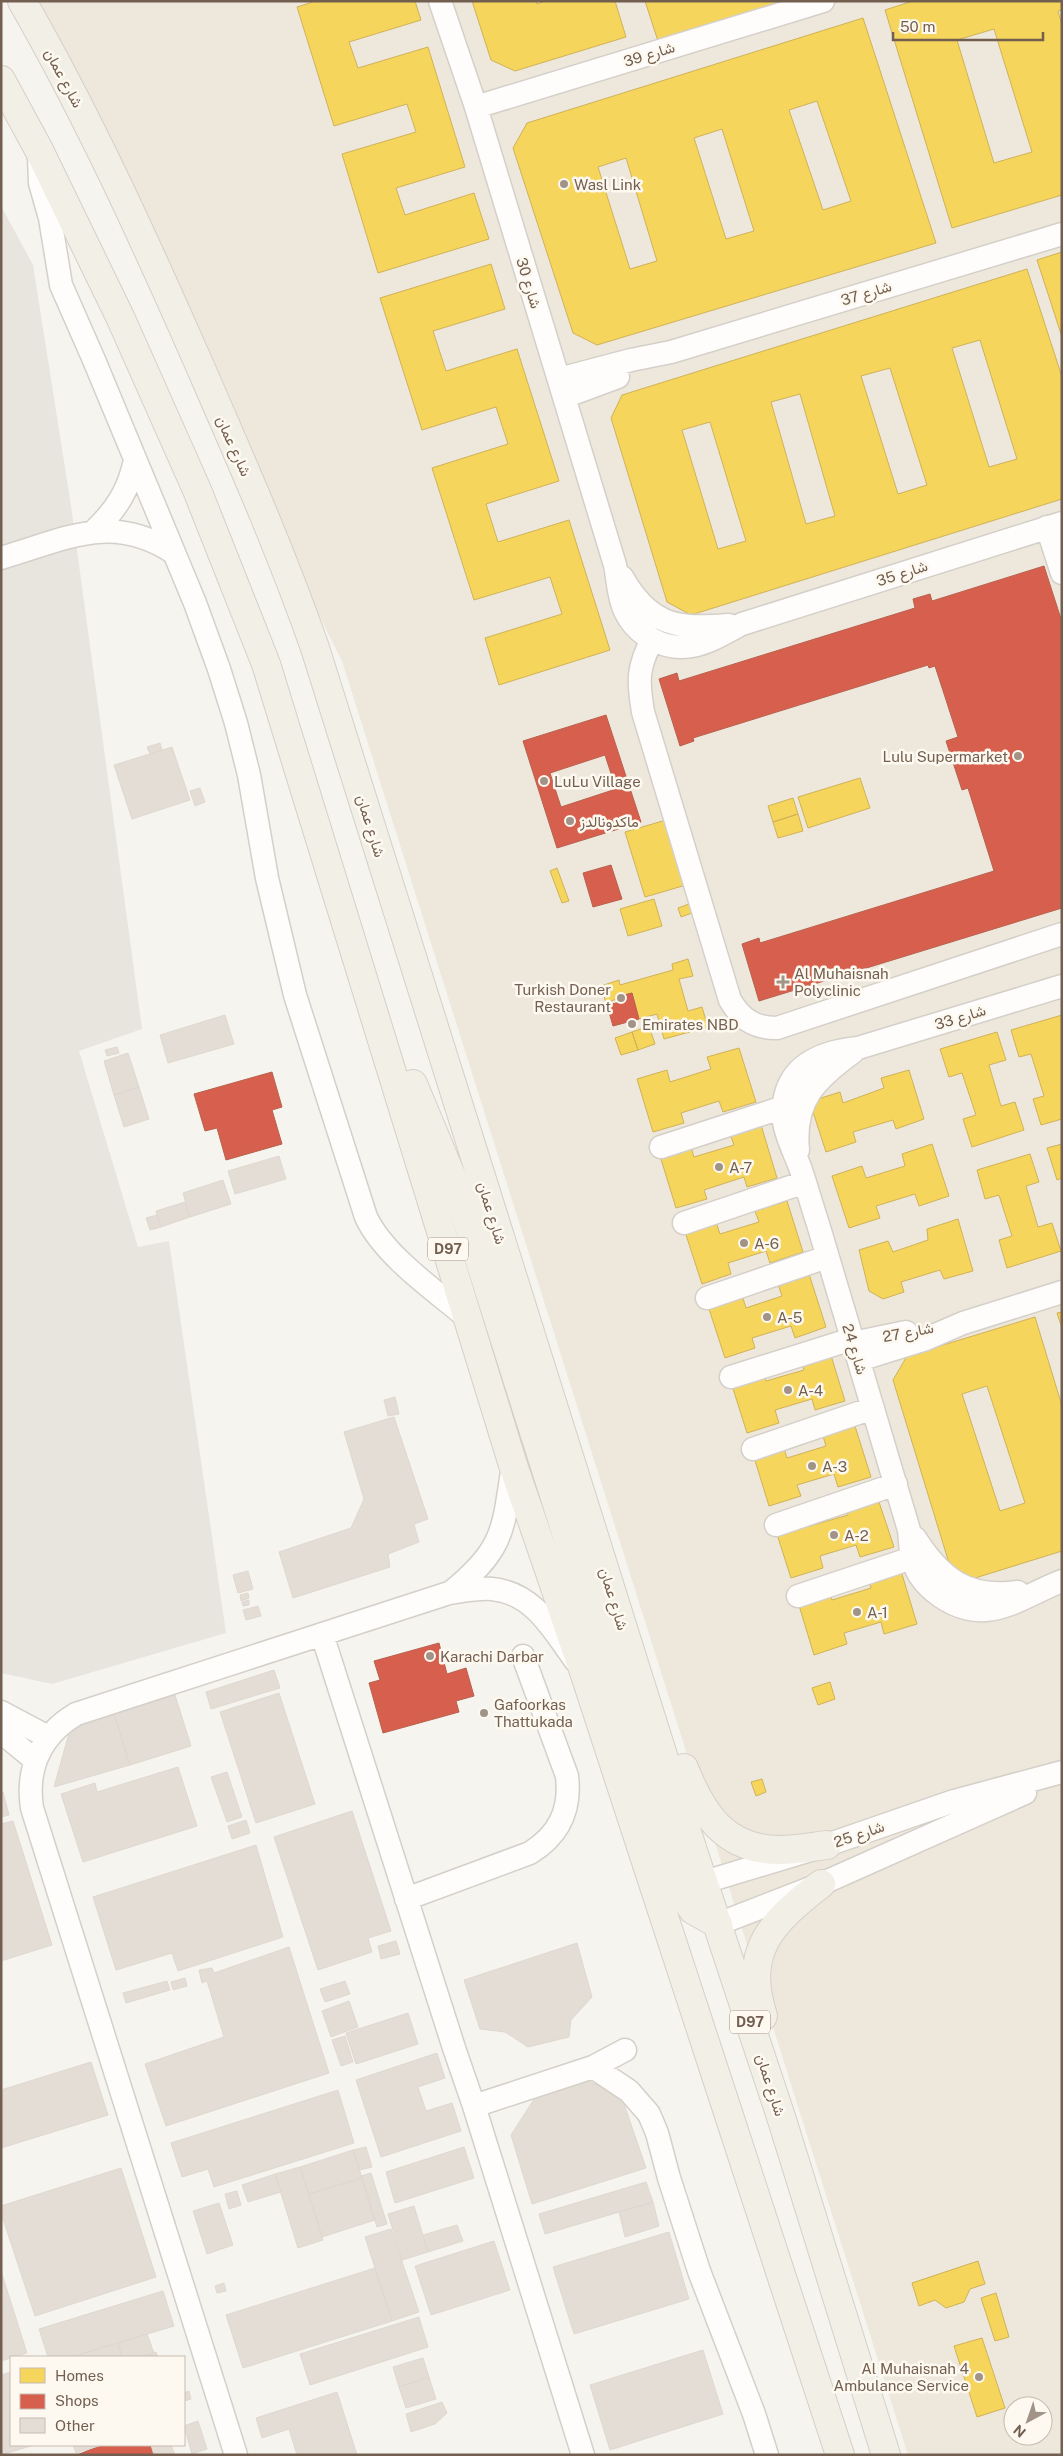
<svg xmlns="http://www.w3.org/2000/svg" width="1063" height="2456" viewBox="0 0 1063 2456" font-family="'Public Sans',Vazirmatn,sans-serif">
  <rect width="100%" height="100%" fill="#f6f4ee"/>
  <path fill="#eee7dc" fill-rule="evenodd" d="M 9,1 L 1062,1 L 1062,2455 L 908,2455 L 342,661 ZM 1013,2406 L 1043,2406 L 1043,2436 L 1013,2436 Z"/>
  <path fill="#e8e4de" d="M 1,206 L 33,265 L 71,506 L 142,1029 L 79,1051 L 138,1247 L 169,1241 L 226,1633 L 52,1684 L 1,1673 Z"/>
  <path fill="#f6d55c" stroke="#cfb258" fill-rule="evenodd" d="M 316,1 L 415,1 L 421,20 L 349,42 L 358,68 L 428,47 L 465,167 L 396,188 L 405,215 L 474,193 L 489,239 L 378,273 L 342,154 L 416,132 L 407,104 L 334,126 L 297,7 Z
    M 472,1 L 536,1 L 537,4 L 545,1 L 615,1 L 626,37 L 515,71 L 491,60 Z
    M 645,1 L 784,1 L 658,41 Z
    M 913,1 L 1062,1 L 1062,10 L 1058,11 L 1062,25 L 1062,195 L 952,228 L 885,10 ZM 994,29 L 1032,152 L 994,163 L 957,40 Z
    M 863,18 L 936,243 L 597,345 L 573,333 L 513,148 L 527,123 ZM 817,101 L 851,201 L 823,210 L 789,110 ZM 722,129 L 754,231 L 726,239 L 694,138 ZM 626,158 L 657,261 L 630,269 L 598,167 Z
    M 1062,252 L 1062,337 L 1037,260 Z
    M 491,264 L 505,309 L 433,331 L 446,371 L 517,349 L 559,481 L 486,504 L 498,542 L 569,520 L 610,650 L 499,685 L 485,638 L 562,614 L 550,577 L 474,600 L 432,468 L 508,444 L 496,407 L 422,430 L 380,298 Z
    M 1027,269 L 1062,377 L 1062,499 L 691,615 L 667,602 L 611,418 L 622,395 ZM 980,340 L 1017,459 L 989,467 L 952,348 ZM 890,368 L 927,485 L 898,494 L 861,376 ZM 800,394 L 835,516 L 806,524 L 771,402 ZM 710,422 L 746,541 L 718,549 L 682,430 Z
    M 860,778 L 870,808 L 808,828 L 798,797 Z
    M 793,798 L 798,814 L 773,822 L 768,806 Z
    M 798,814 L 803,831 L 778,838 L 773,822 Z
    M 666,820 L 686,885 L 645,897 L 625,832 Z
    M 557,868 L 569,901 L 562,903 L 550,871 Z
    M 654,899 L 662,926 L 628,936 L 620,909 Z
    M 689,904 L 692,913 L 681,917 L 678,908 Z
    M 688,959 L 693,976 L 679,979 L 688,1011 L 702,1007 L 708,1027 L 664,1039 L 657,1014 L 639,1019 L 632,993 L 606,1003 L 601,986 L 619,980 L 620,985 L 673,970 L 672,964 Z
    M 1062,1015 L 1062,1119 L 1041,1125 L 1033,1099 L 1044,1096 L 1031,1054 L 1019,1057 L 1011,1030 Z
    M 649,1026 L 655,1044 L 638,1050 L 632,1032 Z
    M 632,1032 L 638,1050 L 621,1055 L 615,1038 Z
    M 997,1032 L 1006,1060 L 989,1065 L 1001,1106 L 1015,1102 L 1024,1130 L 972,1147 L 963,1119 L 976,1115 L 962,1073 L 949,1077 L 940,1049 Z
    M 739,1048 L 756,1102 L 723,1112 L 719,1101 L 681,1113 L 684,1123 L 653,1132 L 637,1079 L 667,1070 L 670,1082 L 711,1069 L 707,1057 Z
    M 909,1070 L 924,1119 L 896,1129 L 893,1120 L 853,1132 L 856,1142 L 826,1152 L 813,1112 L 818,1099 L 840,1092 L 843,1103 L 884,1088 L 881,1078 Z
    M 761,1125 L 777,1178 L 747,1187 L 744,1177 L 704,1190 L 707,1199 L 676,1208 L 660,1156 L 691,1147 L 694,1157 L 734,1145 L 730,1134 Z
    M 932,1144 L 949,1196 L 919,1206 L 915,1194 L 876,1206 L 880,1218 L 849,1228 L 832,1176 L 862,1166 L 866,1178 L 905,1166 L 902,1154 Z
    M 1062,1144 L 1062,1178 L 1057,1180 L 1047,1148 Z
    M 1030,1154 L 1039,1182 L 1026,1186 L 1038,1227 L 1052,1223 L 1061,1251 L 1007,1268 L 999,1240 L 1012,1236 L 999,1195 L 985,1199 L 977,1170 Z
    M 787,1201 L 803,1252 L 770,1263 L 766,1251 L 728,1263 L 731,1274 L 702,1284 L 685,1232 L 716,1222 L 720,1234 L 759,1222 L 755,1211 Z
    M 958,1219 L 973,1271 L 944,1279 L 940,1270 L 901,1282 L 904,1292 L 883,1299 L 869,1291 L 859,1250 L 888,1241 L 893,1252 L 928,1240 L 927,1229 Z
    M 809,1274 L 826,1327 L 795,1338 L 791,1326 L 752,1338 L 755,1348 L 725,1358 L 708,1306 L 742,1295 L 746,1308 L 782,1296 L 778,1284 Z
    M 1062,1312 L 1062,1328 L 1057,1313 Z
    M 1035,1317 L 1062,1406 L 1062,1551 L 972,1579 L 949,1563 L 893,1380 L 907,1356 ZM 987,1386 L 1025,1503 L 1000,1511 L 962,1394 Z
    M 829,1349 L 845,1401 L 815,1410 L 812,1399 L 775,1410 L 779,1423 L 747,1433 L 730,1379 L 762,1369 L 766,1381 L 804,1370 L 801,1358 Z
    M 854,1423 L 871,1477 L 838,1487 L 834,1474 L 797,1485 L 801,1496 L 769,1506 L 753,1454 L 783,1445 L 787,1458 L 826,1446 L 822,1433 Z
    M 876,1493 L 894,1547 L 860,1557 L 856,1545 L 820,1556 L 823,1568 L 791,1578 L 774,1525 L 807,1515 L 810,1526 L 848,1515 L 844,1503 Z
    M 901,1571 L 917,1624 L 884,1634 L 881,1622 L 844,1633 L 847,1644 L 814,1655 L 798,1602 L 830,1592 L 832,1600 L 871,1588 L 869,1581 Z
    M 830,1682 L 835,1699 L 818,1705 L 812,1688 Z
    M 762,1779 L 766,1792 L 756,1796 L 751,1782 Z
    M 978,2261 L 985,2284 L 970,2289 L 964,2302 L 946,2308 L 935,2300 L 919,2306 L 912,2283 Z
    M 996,2293 L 1009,2337 L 995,2341 L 981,2298 Z
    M 982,2338 L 1005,2408 L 977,2417 L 954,2346 Z"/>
  <path fill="#d6604d" stroke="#b8604e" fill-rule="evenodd" d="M 1044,566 L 1062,622 L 1062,908 L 759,1001 L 742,944 L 759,938 L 760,943 L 994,871 L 968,788 L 962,790 L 946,741 L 958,737 L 935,666 L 929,668 L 928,665 L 693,738 L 694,741 L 680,746 L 659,679 L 677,673 L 679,681 L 915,608 L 913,599 L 930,594 L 932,601 Z
    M 606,715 L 641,822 L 557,848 L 523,741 ZM 605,755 L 616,789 L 561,807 L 550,773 Z
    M 611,865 L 622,899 L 593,907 L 583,873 Z
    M 632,993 L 639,1019 L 613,1026 L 607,1005 L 621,1002 L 620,996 Z
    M 272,1072 L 282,1107 L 272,1110 L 282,1144 L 226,1160 L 217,1128 L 205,1131 L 194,1094 Z
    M 439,1643 L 447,1674 L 466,1668 L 474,1696 L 456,1701 L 459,1712 L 383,1733 L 369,1683 L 380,1680 L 374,1661 Z
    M 102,2445 L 151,2445 L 154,2455 L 77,2455 Z"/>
  <path fill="#e3ddd5" stroke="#dfd8d0" d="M 160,743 L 162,750 L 150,754 L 147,747 Z
    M 172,747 L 190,800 L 132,819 L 114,765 Z
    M 200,788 L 205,802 L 195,806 L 190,791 Z
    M 225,1015 L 234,1044 L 168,1063 L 160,1035 Z
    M 117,1047 L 119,1053 L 107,1056 L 105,1050 Z
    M 128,1053 L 139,1087 L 114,1095 L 104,1061 Z
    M 139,1087 L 149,1119 L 124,1127 L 114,1095 Z
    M 279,1156 L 286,1179 L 235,1194 L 228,1171 Z
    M 223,1180 L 231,1204 L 190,1217 L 183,1193 Z
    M 185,1202 L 190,1217 L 161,1227 L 156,1211 Z
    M 157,1215 L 161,1227 L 150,1230 L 146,1218 Z
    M 395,1397 L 399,1414 L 388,1416 L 384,1400 Z
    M 394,1417 L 428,1519 L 414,1524 L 419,1542 L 388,1554 L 390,1567 L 293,1598 L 279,1552 L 351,1528 L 364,1499 L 344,1432 Z
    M 248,1571 L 253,1589 L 238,1593 L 233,1575 Z
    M 248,1593 L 249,1598 L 241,1601 L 240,1595 Z
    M 249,1600 L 249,1605 L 243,1606 L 242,1602 Z
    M 258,1606 L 261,1616 L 246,1620 L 243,1610 Z
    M 274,1670 L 280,1688 L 211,1709 L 206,1692 Z
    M 279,1693 L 315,1804 L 256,1823 L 220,1712 Z
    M 175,1695 L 191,1746 L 130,1765 L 114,1714 Z
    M 114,1714 L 130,1765 L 54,1787 L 71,1726 Z
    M 178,1767 L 197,1826 L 83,1862 L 61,1794 L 95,1783 L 97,1792 Z
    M 227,1772 L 242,1817 L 227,1822 L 211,1777 Z
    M 3,1792 L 9,1815 L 1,1817 L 1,1793 Z
    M 352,1811 L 391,1931 L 368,1938 L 372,1952 L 318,1970 L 274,1837 Z
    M 246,1820 L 250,1833 L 232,1839 L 228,1826 Z
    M 13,1821 L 52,1945 L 1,1961 L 1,1824 Z
    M 256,1845 L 283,1937 L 178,1971 L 172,1953 L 116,1970 L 93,1897 Z
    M 396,1941 L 400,1954 L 381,1959 L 378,1946 Z
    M 577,1943 L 592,1997 L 571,2020 L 569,2037 L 528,2047 L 505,2032 L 480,2029 L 464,1980 Z
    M 289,1947 L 329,2073 L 166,2126 L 145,2064 L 224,2037 L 207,1981 L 202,1983 L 199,1970 L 212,1968 L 214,1973 Z
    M 185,1978 L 187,1986 L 173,1990 L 171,1982 Z
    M 167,1981 L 170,1990 L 126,2003 L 123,1993 Z
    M 345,1981 L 350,1994 L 325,2002 L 320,1989 Z
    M 349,2001 L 358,2027 L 331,2037 L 322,2011 Z
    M 408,2013 L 418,2044 L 356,2064 L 346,2033 Z
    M 345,2036 L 353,2062 L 341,2066 L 332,2040 Z
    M 437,2053 L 445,2078 L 418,2087 L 426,2111 L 452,2103 L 461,2131 L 381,2157 L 356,2080 Z
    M 91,2062 L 108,2115 L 1,2148 L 1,2090 Z
    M 581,2077 L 622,2098 L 646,2168 L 532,2204 L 511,2135 L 538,2093 Z
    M 338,2090 L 354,2143 L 214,2187 L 208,2169 L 182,2177 L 171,2143 Z
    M 366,2147 L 372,2167 L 360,2170 L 353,2150 Z
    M 464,2147 L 474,2178 L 395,2203 L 386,2172 Z
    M 353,2150 L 362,2178 L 309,2194 L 300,2167 Z
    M 300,2167 L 323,2240 L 298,2248 L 275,2174 Z
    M 121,2168 L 156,2277 L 35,2316 L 1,2213 L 1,2206 Z
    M 371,2173 L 387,2224 L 377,2227 L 361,2176 Z
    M 275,2174 L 281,2192 L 248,2202 L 242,2185 Z
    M 362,2178 L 375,2220 L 322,2237 L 309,2194 Z
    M 646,2182 L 653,2202 L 545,2234 L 539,2214 Z
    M 237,2191 L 241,2205 L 229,2209 L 225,2194 Z
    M 653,2202 L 659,2226 L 625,2237 L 619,2212 Z
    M 219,2203 L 233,2245 L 207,2254 L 193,2211 Z
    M 414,2206 L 428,2252 L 402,2260 L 388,2214 Z
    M 457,2225 L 463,2241 L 428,2252 L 423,2235 Z
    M 391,2229 L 419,2312 L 392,2321 L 365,2237 Z
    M 669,2232 L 689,2299 L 574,2334 L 553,2267 Z
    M 494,2241 L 510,2290 L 431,2315 L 415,2266 Z
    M 375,2268 L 392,2321 L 243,2368 L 226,2315 Z
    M 1,2271 L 27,2353 L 1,2361 Z
    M 224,2283 L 226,2291 L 217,2293 L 215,2286 Z
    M 163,2291 L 174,2326 L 71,2357 L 48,2357 L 39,2329 Z
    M 419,2317 L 428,2347 L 310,2385 L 300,2354 Z
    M 147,2334 L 154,2353 L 141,2357 L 122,2357 L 118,2343 Z
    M 118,2343 L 122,2357 L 71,2357 Z
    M 703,2350 L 723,2414 L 610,2450 L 590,2385 Z
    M 156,2352 L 158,2357 L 141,2357 L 154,2353 Z
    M 423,2358 L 429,2377 L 399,2387 L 393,2367 Z
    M 11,2372 L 11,2445 L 34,2445 L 1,2455 L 1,2375 Z
    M 429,2377 L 436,2399 L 406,2408 L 399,2387 Z
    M 189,2391 L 191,2399 L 184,2401 L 184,2393 Z
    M 337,2392 L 357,2455 L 297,2455 L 289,2429 L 262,2438 L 256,2418 Z
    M 442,2402 L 447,2413 L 435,2424 L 411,2432 L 406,2414 Z
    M 198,2421 L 207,2449 L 192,2454 L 184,2426 Z
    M 73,2445 L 102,2445 L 76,2453 Z
    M 151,2445 L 171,2445 L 175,2455 L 154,2455 Z"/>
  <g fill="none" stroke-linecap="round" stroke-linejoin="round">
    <defs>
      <path id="street" d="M 440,1 L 476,107 L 615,565 C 618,580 618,597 625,611 C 637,636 665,651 692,646 C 710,643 726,632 742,624 L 1062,523
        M 476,107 L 823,1
        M 39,156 L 40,183 L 50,218 L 61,285 L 94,360 L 195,603 L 219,669 L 236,723 L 249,775 L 267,878 L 295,995 L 366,1217 C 384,1256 437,1292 470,1320
        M 559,379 L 631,360 L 671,352 L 1062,234
        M 564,397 L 618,377
        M 1047,527 L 1062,573
        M 94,531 C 116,510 129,490 135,460
        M 1,558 C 66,539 112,512 174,553
        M 622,577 C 649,625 677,630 729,625
        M 652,640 C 637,668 638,682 643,712 L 730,1000 C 741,1019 754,1028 777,1028 L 1062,934
        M 1062,986 L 858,1048 C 827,1051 793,1062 785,1097 C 778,1124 792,1145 801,1170 C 807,1188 812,1206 818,1224 C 849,1326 879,1428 909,1530 C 910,1539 910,1549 912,1557 C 919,1588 955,1612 986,1610 C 1012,1608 1037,1590 1062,1581
        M 661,1147 L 784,1107
        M 798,1150 C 793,1100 816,1079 853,1052
        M 684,1223 L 805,1182
        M 707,1298 L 827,1257
        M 853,1343 L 906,1332
        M 859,1360 L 926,1339 L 963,1323 L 1062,1292
        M 731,1377 L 852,1339
        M 753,1449 L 873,1408
        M 776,1525 L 896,1484
        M 915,1538 C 941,1579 968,1599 1018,1592
        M 450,1593 C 505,1549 503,1530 513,1465
        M 798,1596 L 912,1558
        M 322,1634 L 454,2048 L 474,2106 L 583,2455
        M 1,1712 L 48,1737
        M 1,1732 L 35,1760
        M 688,1887 L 827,1845 L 954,1801 L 1062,1772
        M 406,1899 L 530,1853 C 559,1835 571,1810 567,1776 L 523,1656
        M 718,1924 L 821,1884 L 1025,1793
        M 593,2067 L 629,2091 L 649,2114 L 657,2133 L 669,2178 L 699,2271 L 754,2414 L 767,2455
        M 474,2106 L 593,2067 L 625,2050
        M 236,2455 L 32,1808 C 26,1768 41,1735 76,1714 L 449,1593 C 463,1591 478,1588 492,1589 C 534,1593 553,1630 575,1660"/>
      <path id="primary" d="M 22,1 C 89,118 145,241 199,364 C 240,458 281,551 315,648 L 693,1851 L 782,2120 L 886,2455
        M 1,80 L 39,150 L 121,319 L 197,490 L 266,664 L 513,1465 L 585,1675 L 840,2455
        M 413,1084 L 458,1192 L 679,1889 L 693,1910 L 718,1924
        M 684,1768 C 702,1814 725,1850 780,1850 C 796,1850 812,1847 827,1845
        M 763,2016 C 742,1950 772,1922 821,1884"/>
    </defs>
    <use href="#street" stroke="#d4d0c9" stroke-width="25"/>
    <use href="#primary" stroke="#d5cfc8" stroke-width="30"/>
    <use href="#street" stroke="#fefdfc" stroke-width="22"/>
    <use href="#primary" stroke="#f2efe7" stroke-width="28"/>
  </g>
  <g fill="#a19387" stroke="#fdf9f0" stroke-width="2">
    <circle cx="564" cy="184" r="5"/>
    <circle cx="1018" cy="756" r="5"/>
    <circle cx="544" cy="781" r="5"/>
    <circle cx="570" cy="821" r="5"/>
    <path d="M780.5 974.5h5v5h5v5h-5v5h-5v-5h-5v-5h5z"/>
    <circle cx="621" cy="998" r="5"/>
    <circle cx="632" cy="1024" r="5"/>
    <circle cx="719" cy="1167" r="5"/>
    <circle cx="744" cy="1243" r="5"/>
    <circle cx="767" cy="1317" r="5"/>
    <circle cx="788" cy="1390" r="5"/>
    <circle cx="812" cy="1466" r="5"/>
    <circle cx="834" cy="1535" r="5"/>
    <circle cx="857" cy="1612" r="5"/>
    <circle cx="430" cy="1656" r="5"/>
    <circle cx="484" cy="1713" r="5"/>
    <circle cx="979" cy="2377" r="5"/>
  </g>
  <g text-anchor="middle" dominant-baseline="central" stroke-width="5" stroke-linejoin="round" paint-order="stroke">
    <g fill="#fdf9f0" stroke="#9c8d80" stroke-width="1">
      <rect x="428" y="1237.5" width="40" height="23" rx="4"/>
      <rect x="730" y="2010.5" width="40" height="23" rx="4"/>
    </g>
    <g font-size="14" font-weight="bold" fill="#735f50">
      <text x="448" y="1249">D97</text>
      <text x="750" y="2022">D97</text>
    </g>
    <g font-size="15" fill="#735f50" stroke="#fdf9f0">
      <text transform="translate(649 54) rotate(-17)">شارع 39</text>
      <text transform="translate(64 78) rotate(62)">شارع عمان</text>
      <text transform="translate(529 283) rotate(73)">شارع 30</text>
      <text transform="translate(866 293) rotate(-17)">شارع 37</text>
      <text transform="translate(234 446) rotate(66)">شارع عمان</text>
      <text transform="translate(902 573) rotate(-18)">شارع 35</text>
      <text transform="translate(371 826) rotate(73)">شارع عمان</text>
      <text transform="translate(960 1017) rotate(-17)">شارع 33</text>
      <text transform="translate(492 1213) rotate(73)">شارع عمان</text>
      <text transform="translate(908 1332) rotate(-11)">شارع 27</text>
      <text transform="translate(855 1349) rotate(73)">شارع 24</text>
      <text transform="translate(614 1599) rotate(73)">شارع عمان</text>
      <text transform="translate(859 1834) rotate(-19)">شارع 25</text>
      <text transform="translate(771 2085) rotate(72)">شارع عمان</text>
    </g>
    <g font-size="15" fill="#735f50" stroke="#fdf9f0" text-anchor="start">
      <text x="574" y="184">Wasl Link</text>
      <text x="1008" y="756" text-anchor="end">Lulu Supermarket</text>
      <text x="554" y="781">LuLu Village</text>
      <text x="580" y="821">ماكدونالدز</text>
      <text x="794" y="973">Al Muhaisnah<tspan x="794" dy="17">Polyclinic</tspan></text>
      <text x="611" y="989" text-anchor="end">Turkish Doner<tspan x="611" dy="17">Restaurant</tspan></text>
      <text x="642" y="1024">Emirates NBD</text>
      <text x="729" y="1167">A-7</text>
      <text x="754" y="1243">A-6</text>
      <text x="777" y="1317">A-5</text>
      <text x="798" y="1390">A-4</text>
      <text x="822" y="1466">A-3</text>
      <text x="844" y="1535">A-2</text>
      <text x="867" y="1612">A-1</text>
      <text x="440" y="1656">Karachi Darbar</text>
      <text x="494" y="1704">Gafoorkas<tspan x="494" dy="17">Thattukada</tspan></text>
      <text x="969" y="2368" text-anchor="end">Al Muhaisnah 4<tspan x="969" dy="17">Ambulance Service</tspan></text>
    </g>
  </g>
  <rect width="1063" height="2456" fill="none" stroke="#735f50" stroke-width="5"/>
  <rect x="10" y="2356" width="175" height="90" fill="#fdf9f0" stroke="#c6bbb0"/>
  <rect x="20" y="2368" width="25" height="15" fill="#f6d55c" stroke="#c6bbb0"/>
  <text x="55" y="2381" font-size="15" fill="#735f50">Homes</text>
  <rect x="20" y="2394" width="25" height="15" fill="#d6604d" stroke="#c6bbb0"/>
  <text x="55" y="2406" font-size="15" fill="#735f50">Shops</text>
  <rect x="20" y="2418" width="25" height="15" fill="#e3ddd5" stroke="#c6bbb0"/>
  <text x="55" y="2431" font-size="15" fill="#735f50">Other</text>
  <g transform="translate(1028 2421) rotate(220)"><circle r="24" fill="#fdf9f0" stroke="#c6bbb0"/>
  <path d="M0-4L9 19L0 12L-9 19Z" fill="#a19387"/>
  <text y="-8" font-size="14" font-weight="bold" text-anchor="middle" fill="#735f50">N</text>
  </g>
  <path d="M893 32v8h150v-8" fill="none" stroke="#735f50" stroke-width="2.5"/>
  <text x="900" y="32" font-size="15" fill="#735f50" stroke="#fdf9f0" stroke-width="4" paint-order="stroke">50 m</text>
</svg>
